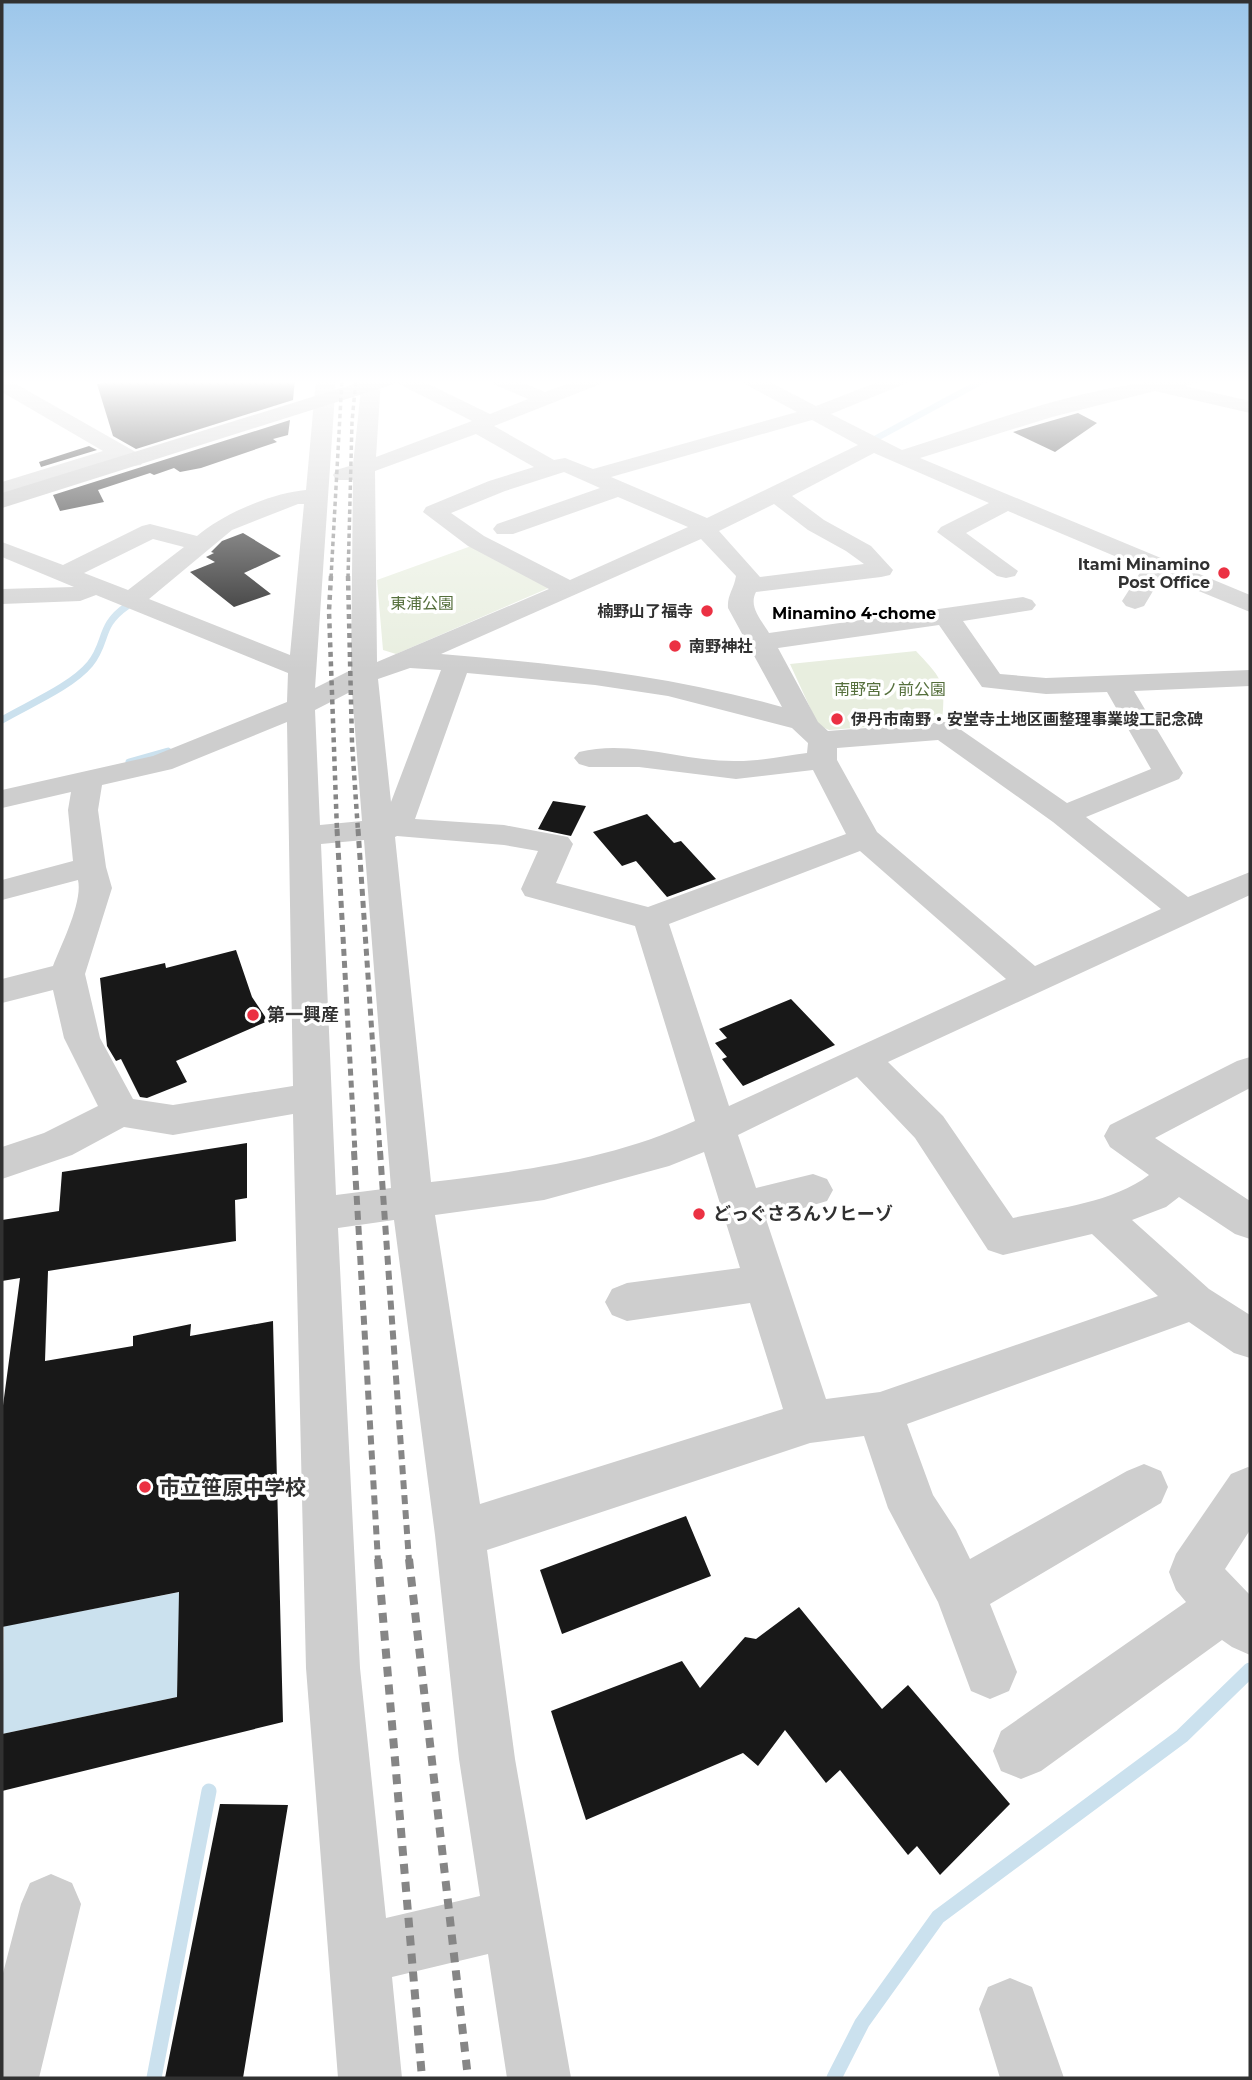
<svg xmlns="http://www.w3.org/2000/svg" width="1252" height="2080" viewBox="0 0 1252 2080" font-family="Montserrat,'Noto Sans JP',sans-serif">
  <rect width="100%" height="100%" fill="#fff"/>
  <path fill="#e8eedf" d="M 474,545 L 551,587 L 396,654 L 383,650 L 377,580 Z
    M 916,651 C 942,679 946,681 942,721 L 829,730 L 818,725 L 790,664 Z"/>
  <path fill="#cbe1ee" d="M 180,1592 L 177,1697 L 2,1734 L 4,1626 Z"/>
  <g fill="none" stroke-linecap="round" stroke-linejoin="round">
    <path stroke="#cbe1ee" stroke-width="6" d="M 873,440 L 986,379"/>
    <path stroke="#cbe1ee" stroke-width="7" d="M 2,720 C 27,705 71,687 90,664 C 108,642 98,626 127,606
      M 129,762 L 168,751"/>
    <path stroke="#cbe1ee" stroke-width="15" d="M 154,2078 L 209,1791
      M 834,2078 L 862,2023 L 938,1917 L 1182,1736 L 1250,1670"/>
  </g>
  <path fill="#181818" d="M 133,379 L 295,379 L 293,400 L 136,449 L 113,436 L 97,384 Z
    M 1078,413 L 1097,423 L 1055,452 L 1013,432 Z
    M 290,420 L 288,435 L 273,439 L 277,442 L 201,468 L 180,472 L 174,468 L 154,475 L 150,473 L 98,490 L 104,502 L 60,511 L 53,495 Z
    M 89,446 L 97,450 L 41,467 L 39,462 Z
    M 243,533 L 281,556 L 244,573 L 271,594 L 234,607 L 190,572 L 215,562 L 206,557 L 214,553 L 211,552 L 222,541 Z
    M 553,801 L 586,806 L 571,836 L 538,829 Z
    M 647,814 L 674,843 L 681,841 L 716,879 L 667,897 L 636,861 L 622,866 L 593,832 Z
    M 236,950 L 252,997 L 268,1021 L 176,1061 L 187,1082 L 147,1098 L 140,1097 L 121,1059 L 116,1061 L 107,1046 L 100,978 L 165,963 L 166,968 Z
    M 791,999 L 835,1045 L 743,1086 L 722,1059 L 727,1057 L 715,1043 L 727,1038 L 719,1029 Z
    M 247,1143 L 247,1198 L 235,1200 L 236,1241 L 48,1271 L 45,1361 L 133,1346 L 133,1336 L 191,1324 L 190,1336 L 273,1321 L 283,1722 L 2,1791 L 2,1734 L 177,1697 L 179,1592 L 2,1627 L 2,1413 L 20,1278 L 2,1281 L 2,1220 L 59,1211 L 62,1172 Z
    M 686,1516 L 711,1576 L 562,1634 L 540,1570 Z
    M 799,1607 L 882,1709 L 908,1685 L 1010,1804 L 940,1875 L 917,1846 L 908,1855 L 840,1770 L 826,1783 L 785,1730 L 758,1766 L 743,1753 L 586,1820 L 551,1711 L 682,1661 L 700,1688 L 745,1637 L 756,1639 Z
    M 220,1804 L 288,1805 L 243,2078 L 165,2078 Z"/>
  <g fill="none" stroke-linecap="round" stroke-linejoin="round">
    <path fill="#cecece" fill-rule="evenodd" d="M 2,379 L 9,380 L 141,455 L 144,460 L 141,465 L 133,466 L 118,460 L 2,496 L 2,482 L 103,451 L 2,392 Z
      M 316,379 L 336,379 L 315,688 L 351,670 L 353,480 L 336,480 L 333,475 L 336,470 L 353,465 L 362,379 L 381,379 L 376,457 L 472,421 L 397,383 L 395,379 L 418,379 L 490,414 L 528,399 L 491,383 L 489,379 L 514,379 L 545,392 L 580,379 L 605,379 L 603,383 L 494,426 L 554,460 L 565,458 L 593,469 L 797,412 L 743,383 L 741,379 L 764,379 L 816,406 L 885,379 L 909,379 L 907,383 L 831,414 L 902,450 C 998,420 1098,379 1199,379 L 1197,383 L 1184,386 L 1250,401 L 1250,413 L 1155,391 L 1052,417 L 920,458 L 1250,595 L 1250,612 L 1162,576 L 1144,606 L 1135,609 L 1126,606 L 1122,601 L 1143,568 L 1008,511 L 966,533 L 1018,571 L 1015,576 L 1006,578 L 997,576 L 937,532 L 941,527 L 989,503 L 874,453 L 792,496 L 824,520 L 871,546 L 893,570 L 890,575 L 881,577 L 756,592 C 748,607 762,621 769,633 L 1023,597 L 1032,600 L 1036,605 L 1032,610 L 963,621 L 1000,674 L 1046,678 L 1250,670 L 1250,686 L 1134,691 L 1183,773 L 1179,779 L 1086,817 L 1188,897 L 1250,872 L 1250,895 L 888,1062 L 943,1116 L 1013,1218 C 1057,1208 1112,1203 1149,1175 L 1110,1147 L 1104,1136 L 1110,1125 L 1237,1061 L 1250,1057 L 1250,1088 L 1155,1138 L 1250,1201 L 1250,1239 L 1235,1234 L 1179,1197 L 1166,1207 L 1132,1220 L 1209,1289 L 1250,1315 L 1250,1358 L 1234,1353 L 1189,1322 L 907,1424 L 933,1495 L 956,1530 L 970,1559 L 1127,1471 L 1144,1464 L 1161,1471 L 1168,1487 L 1161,1503 L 990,1604 L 1017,1672 L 1009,1691 L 990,1699 L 971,1691 L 938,1602 L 888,1508 L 864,1436 L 810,1443 L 487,1550 L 515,1759 L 571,2078 L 507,2078 L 488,1954 L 392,1977 L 402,2078 L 338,2078 L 306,1668 L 293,1114 L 173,1135 L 124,1127 L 72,1155 L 2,1179 L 2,1147 L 44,1133 L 98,1106 L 64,1038 L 53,990 L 2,1003 L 2,979 L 53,966 C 61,945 83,902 78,880 L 2,900 L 2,880 L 73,861 L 68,810 L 71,792 L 2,808 L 2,790 L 153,756 L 287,702 L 288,673 L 96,595 L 80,601 L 2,604 L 2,589 L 74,587 L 2,557 L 2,542 L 63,565 L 142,526 L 150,524 L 197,536 C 223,514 271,493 306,490 ZM 812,420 L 858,445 L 707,518 L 611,477 ZM 476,434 L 534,467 L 489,481 L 426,507 L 423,512 L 468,546 L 549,589 L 377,662 L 375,471 ZM 564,472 L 600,488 L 497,524 L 493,529 L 497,534 L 513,534 L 618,497 L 688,527 L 570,580 L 484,536 L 451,513 L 505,491 ZM 298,504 L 304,504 L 290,655 L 149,599 L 232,530 ZM 774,504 L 808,530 L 846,551 L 864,564 L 760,577 L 719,531 ZM 153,539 L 184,547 L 128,590 L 84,573 ZM 701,539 L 736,576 C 734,589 727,595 728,608 L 782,707 C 668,675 558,664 441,654 ZM 939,625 L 982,687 L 1046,694 L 1107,692 L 1151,769 L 1067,803 L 954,725 L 944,722 L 828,731 L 818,722 L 778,648 ZM 410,668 L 441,670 L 391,802 L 378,679 ZM 467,673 L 595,685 L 668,696 L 792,728 L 808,743 L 807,753 C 784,756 760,761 737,761 C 684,762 631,739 579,752 L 574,758 L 579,764 L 589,767 L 639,767 L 736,779 L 813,770 L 846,834 L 648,907 L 556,883 L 573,844 L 568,837 L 504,825 L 415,819 ZM 352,691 L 362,821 L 320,825 L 315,710 ZM 287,722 L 293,1086 L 173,1105 L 133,1099 L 100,1038 L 85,974 L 112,888 L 106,867 L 98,810 L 102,785 L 172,769 ZM 938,740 L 1053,822 L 1161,909 L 1035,966 L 877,832 L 837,760 L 837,748 ZM 397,836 L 504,845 L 538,851 L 521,889 L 525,896 L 635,926 L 695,1121 C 612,1160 521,1171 431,1182 L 395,837 ZM 364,840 L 391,1188 L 336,1195 L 321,844 ZM 860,851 L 1006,979 L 729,1106 L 669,924 ZM 857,1077 L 915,1138 L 988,1250 L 1003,1255 L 1092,1234 L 1158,1296 L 880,1392 L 826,1399 L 766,1219 L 827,1201 L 833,1190 L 827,1179 L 813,1174 L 756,1188 L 738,1135 ZM 704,1152 L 740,1268 L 627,1283 L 612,1289 L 605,1302 L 612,1315 L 627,1321 L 750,1303 L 783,1409 L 480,1504 L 435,1215 L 544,1200 L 669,1166 ZM 394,1220 L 435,1535 L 459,1759 L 480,1896 L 386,1918 L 360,1668 L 338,1228 Z
      M 1248,1467 L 1250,1468 L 1250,1530 L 1225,1569 L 1250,1595 L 1250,1655 L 1232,1647 L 1222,1640 L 1041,1771 L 1021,1779 L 1001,1771 L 993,1751 L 1001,1731 L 1186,1602 L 1176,1590 L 1169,1572 L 1176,1554 L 1231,1474 Z
      M 51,1874 L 72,1883 L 81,1904 L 39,2078 L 2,2078 L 2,1977 L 21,1904 L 30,1883 Z
      M 1010,1978 L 1032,1987 L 1064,2078 L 1000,2078 L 979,2009 L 988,1987 Z"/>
    <path fill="#bbb" fill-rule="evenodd" d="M 370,379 L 400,379 L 397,383 L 2,508 L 2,493 Z"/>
    <path stroke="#868686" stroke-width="3.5" stroke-dasharray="4.5 3.5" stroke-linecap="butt" d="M 331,578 L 342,379
      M 348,578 L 352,422 L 356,379"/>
    <path stroke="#868686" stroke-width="4.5" stroke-dasharray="5 4.5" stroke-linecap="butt" d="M 331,576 L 329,611 L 337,831
      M 348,576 L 352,743 L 358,831"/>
    <path stroke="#868686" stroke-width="5" stroke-dasharray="7 5" stroke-linecap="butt" d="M 337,829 L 355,1152
      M 358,829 L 380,1152"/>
    <path stroke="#868686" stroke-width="6" stroke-dasharray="9 6" stroke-linecap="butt" d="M 354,1151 L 378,1561
      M 380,1151 L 409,1561"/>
    <path stroke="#868686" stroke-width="8" stroke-dasharray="10 8" stroke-linecap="butt" d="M 378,1559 L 422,2078
      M 409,1559 L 468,2078"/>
  </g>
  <linearGradient id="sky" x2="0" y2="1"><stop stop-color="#9cc6ea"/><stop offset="0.57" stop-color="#fff"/><stop offset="1" stop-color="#fff" stop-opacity="0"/></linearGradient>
  <rect width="1252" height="670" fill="url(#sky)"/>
  <g fill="#eb3143" stroke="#fff" stroke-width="2.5">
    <circle cx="1224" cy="573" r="7"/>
    <circle cx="707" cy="611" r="7"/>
    <circle cx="675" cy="646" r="7"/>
    <circle cx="837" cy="719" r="7"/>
    <circle cx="253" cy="1015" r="7"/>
    <circle cx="699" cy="1214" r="7"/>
    <circle cx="145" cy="1487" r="7"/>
  </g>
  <g text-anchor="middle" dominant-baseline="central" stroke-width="7" stroke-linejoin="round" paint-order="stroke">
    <g font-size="16" font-weight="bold" fill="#313131" stroke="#fff" text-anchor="end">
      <text x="1210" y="564">Itami Minamino<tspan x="1210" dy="18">Post Office</tspan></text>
      <text x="693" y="611">楠野山了福寺</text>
      <text x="689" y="646" text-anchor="start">南野神社</text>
      <text x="851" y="719" text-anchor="start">伊丹市南野・安堂寺土地区画整理事業竣工記念碑</text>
    </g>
    <g font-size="16" fill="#556f3c" stroke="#fff">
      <text x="422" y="603">東浦公園</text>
      <text x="890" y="689">南野宮ノ前公園</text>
    </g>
    <g font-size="16" font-weight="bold" fill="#000" stroke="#fff">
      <text x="854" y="613">Minamino 4-chome</text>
    </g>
    <g font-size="18" font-weight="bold" fill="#313131" stroke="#fff" text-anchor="start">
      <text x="267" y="1015">第一興産</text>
      <text x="713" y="1214">どっぐさろんソヒーゾ</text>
    </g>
    <g font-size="21" font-weight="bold" fill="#313131" stroke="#fff" text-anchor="start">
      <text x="159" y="1487">市立笹原中学校</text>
    </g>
  </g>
  <rect width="1252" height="2080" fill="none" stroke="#313131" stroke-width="7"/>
</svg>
